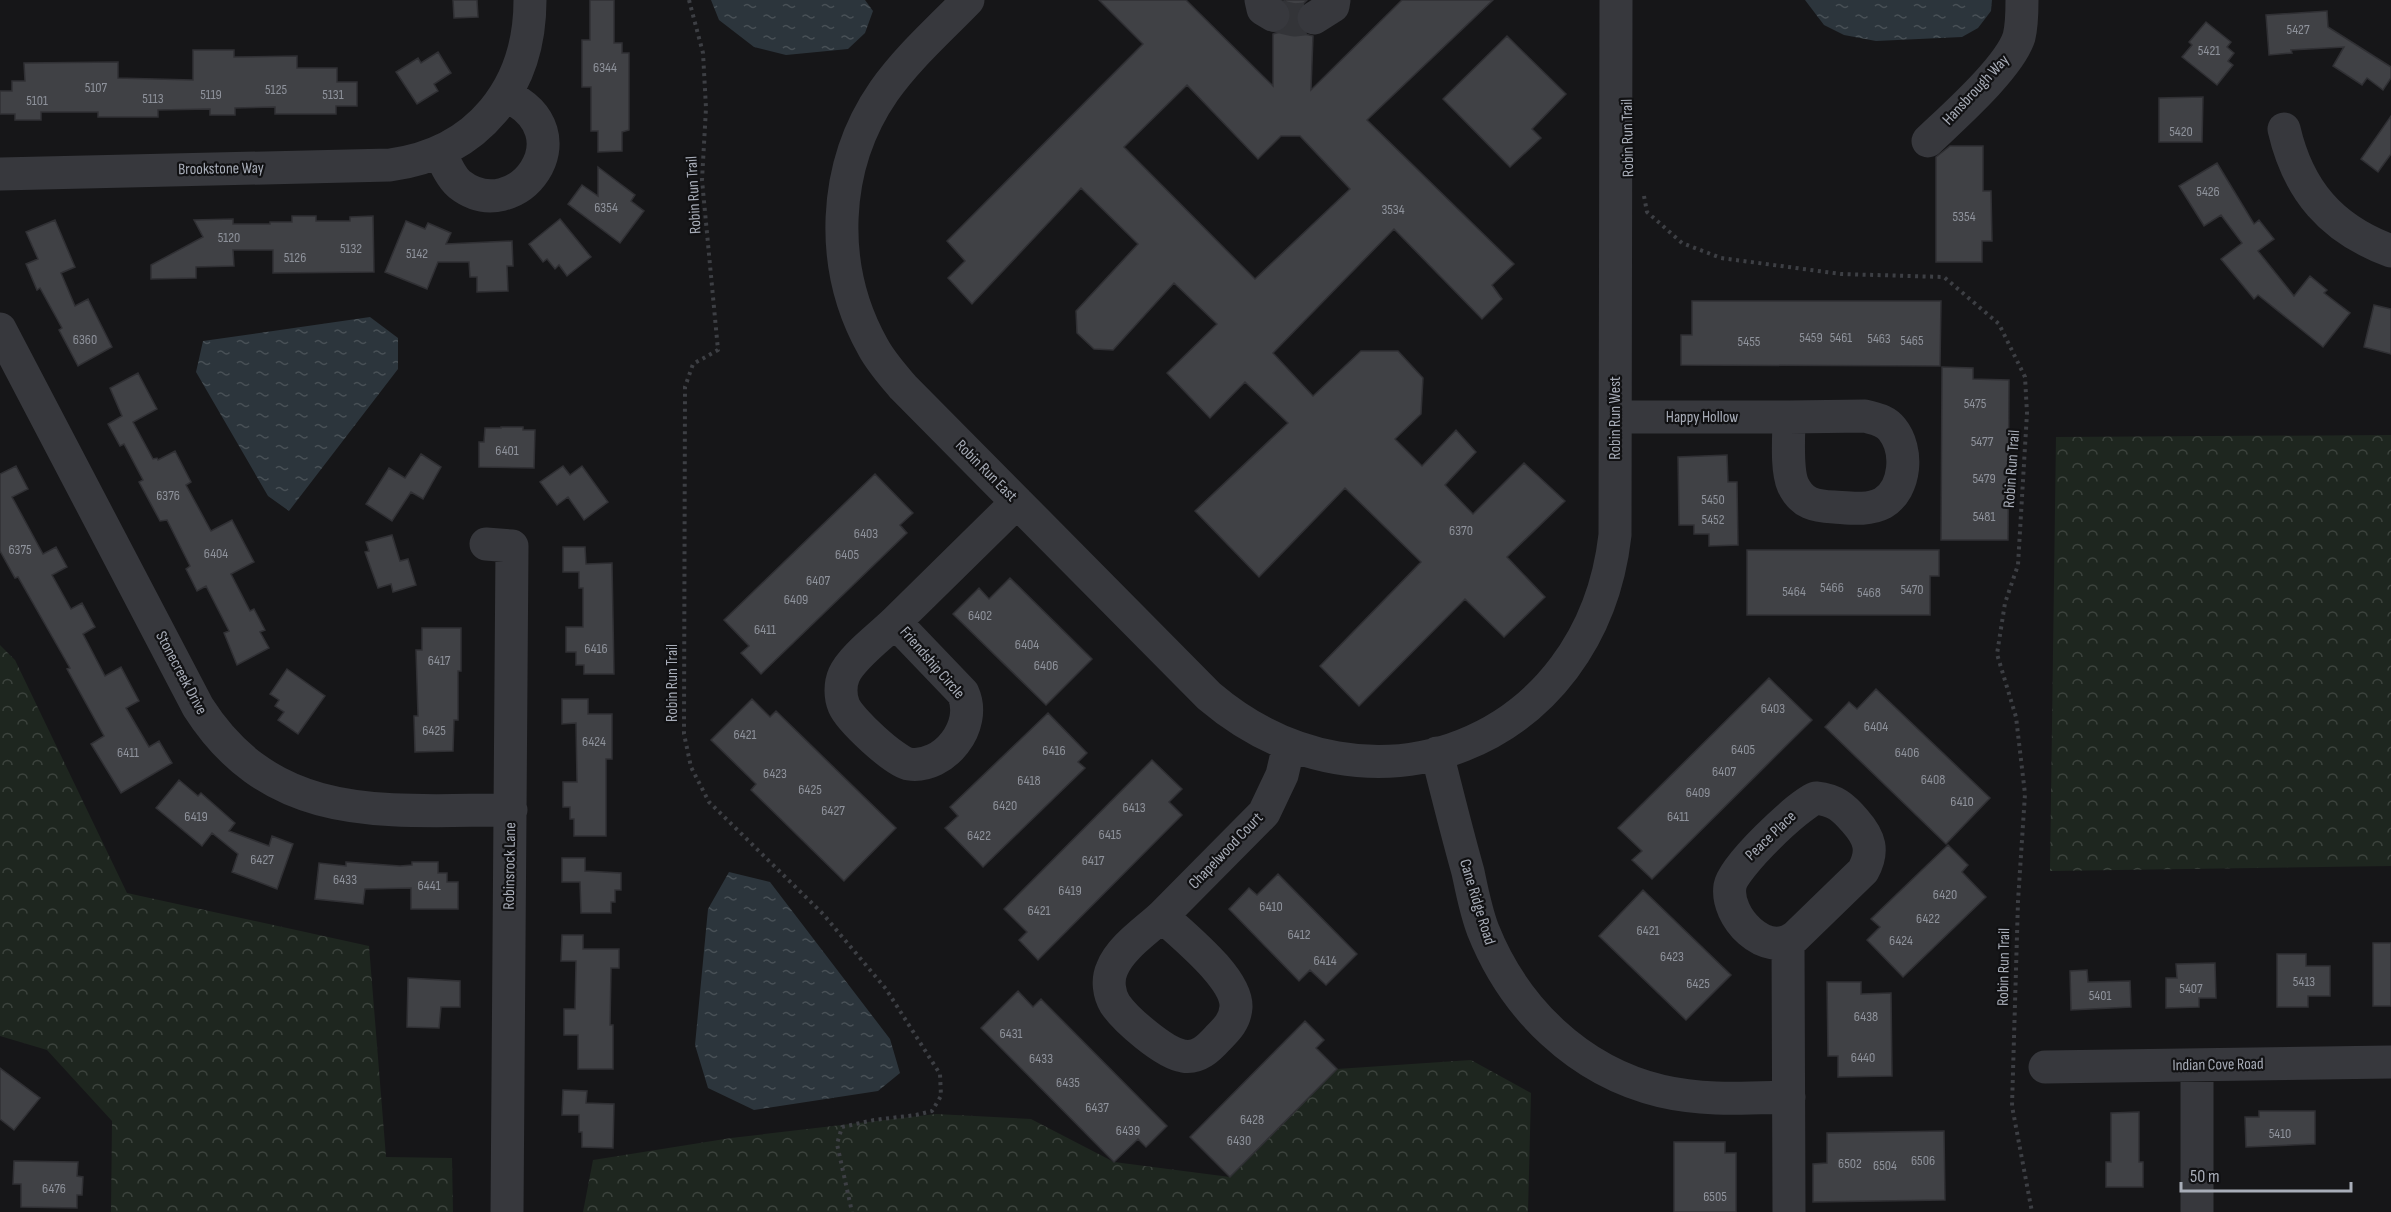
<svg xmlns="http://www.w3.org/2000/svg" width="2391" height="1212" viewBox="0 0 2391 1212" font-family="'Sofia Sans Condensed',sans-serif">
  <defs>
    <pattern id="forest-crowns" width="20" height="18" patternUnits="userSpaceOnUse" patternTransform="scale(1.5)"><rect width="20" height="18" fill="#1e261f"/><path d="M2 6a3 3 0 1 1 6 0M12 15a3 3 0 1 1 6 0" fill="none" stroke="#3c433d"/></pattern>
    <pattern id="water-ripples" width="26" height="14" patternUnits="userSpaceOnUse" patternTransform="scale(1.5)"><rect width="26" height="14" fill="#2c353c"/><path d="M2 4q2-2 4 0t4 0M15 11q2-2 4 0t4 0" fill="none" stroke="#485056"/></pattern>
  </defs>
  <rect width="100%" height="100%" fill="#161618"/>
  <path fill="url(#forest-crowns)" d="M 2391,435 L 2391,866 L 2050,871 L 2056,437 Z
    M 0,645 L 15,660 L 127,893 L 369,946 L 386,1157 L 452,1158 L 453,1212 L 111,1212 L 112,1121 L 47,1050 L 0,1036 Z
    M 1471,1060 L 1531,1093 L 1528,1212 L 583,1212 L 593,1160 L 731,1138 L 936,1114 L 1031,1119 L 1114,1162 L 1230,1177 L 1337,1069 Z"/>
  <path fill="url(#water-ripples)" d="M 711,0 L 865,0 L 873,11 L 865,33 L 848,49 L 786,55 L 754,47 L 719,20 Z
    M 1805,0 L 1992,0 L 1991,11 L 1978,28 L 1962,37 L 1876,41 L 1844,35 L 1824,25 Z
    M 370,317 L 398,338 L 398,369 L 289,511 L 268,496 L 196,372 L 203,341 Z
    M 729,872 L 770,882 L 890,1039 L 900,1073 L 878,1091 L 754,1110 L 708,1088 L 695,1045 L 708,909 Z"/>
  <path fill="#404145" stroke="#303034" stroke-width="1.5" fill-rule="evenodd" d="M 453,0 L 477,0 L 478,17 L 454,18 Z
    M 590,0 L 614,0 L 614,43 L 622,43 L 622,53 L 629,53 L 629,130 L 622,132 L 622,151 L 598,152 L 598,131 L 591,131 L 591,87 L 582,87 L 582,40 L 590,40 Z
    M 1099,0 L 1186,0 L 1273,86 L 1273,34 L 1283,31 L 1289,25 L 1292,16 L 1290,6 L 1284,0 L 1307,0 L 1298,9 L 1295,19 L 1299,28 L 1305,34 L 1313,36 L 1311,90 L 1402,0 L 1493,0 L 1367,120 L 1514,264 L 1492,285 L 1502,299 L 1482,319 L 1394,229 L 1273,353 L 1313,396 L 1361,351 L 1398,351 L 1423,378 L 1421,414 L 1395,439 L 1422,466 L 1456,430 L 1476,452 L 1445,485 L 1473,514 L 1524,463 L 1565,501 L 1507,557 L 1545,597 L 1504,637 L 1465,599 L 1359,706 L 1320,666 L 1421,562 L 1345,488 L 1259,577 L 1195,511 L 1288,423 L 1245,382 L 1210,418 L 1167,373 L 1217,324 L 1174,283 L 1113,350 L 1094,349 L 1077,333 L 1076,311 L 1138,244 L 1081,188 L 972,304 L 948,278 L 965,261 L 947,241 L 1143,44 ZM 1187,85 L 1258,159 L 1281,136 L 1300,136 L 1350,189 L 1255,279 L 1124,147 Z
    M 2327,11 L 2328,27 L 2391,67 L 2391,78 L 2383,90 L 2367,78 L 2362,85 L 2333,66 L 2344,47 L 2291,50 L 2292,53 L 2269,55 L 2266,15 Z
    M 2206,22 L 2231,42 L 2227,47 L 2234,53 L 2228,61 L 2233,65 L 2217,85 L 2182,57 L 2192,45 L 2189,42 Z
    M 1507,36 L 1566,94 L 1532,129 L 1541,138 L 1510,167 L 1443,99 Z
    M 193,50 L 234,50 L 234,57 L 297,56 L 297,68 L 337,68 L 337,82 L 357,82 L 357,106 L 336,106 L 336,114 L 275,114 L 275,107 L 235,108 L 235,115 L 210,115 L 210,109 L 158,110 L 158,117 L 98,117 L 98,112 L 41,112 L 41,120 L 15,120 L 15,114 L 0,114 L 0,91 L 12,91 L 12,81 L 25,81 L 24,63 L 118,62 L 118,78 L 193,80 Z
    M 438,52 L 451,73 L 434,84 L 438,91 L 417,104 L 396,72 L 418,58 L 421,63 Z
    M 2203,97 L 2202,142 L 2159,142 L 2159,98 Z
    M 2391,116 L 2391,154 L 2378,172 L 2361,159 Z
    M 1950,146 L 1983,146 L 1983,191 L 1991,191 L 1992,241 L 1982,241 L 1982,262 L 1936,262 L 1936,157 Z
    M 2217,163 L 2254,224 L 2259,220 L 2274,239 L 2258,251 L 2294,296 L 2310,276 L 2327,290 L 2324,293 L 2350,313 L 2323,347 L 2258,295 L 2254,299 L 2221,259 L 2242,243 L 2221,215 L 2204,226 L 2179,186 Z
    M 598,167 L 635,195 L 631,201 L 644,211 L 620,243 L 568,204 L 582,185 L 598,196 Z
    M 292,216 L 316,216 L 316,221 L 350,221 L 350,217 L 373,216 L 374,272 L 273,273 L 273,250 L 233,250 L 234,266 L 196,267 L 196,278 L 151,279 L 151,265 L 203,237 L 194,220 L 233,219 L 233,224 L 270,224 L 270,222 L 292,222 Z
    M 560,219 L 591,257 L 567,276 L 559,265 L 555,269 L 547,259 L 543,262 L 529,244 Z
    M 55,220 L 75,267 L 61,273 L 75,306 L 88,299 L 112,347 L 78,366 L 59,330 L 62,328 L 40,288 L 37,290 L 26,264 L 38,259 L 26,232 Z
    M 406,221 L 425,229 L 428,223 L 451,233 L 446,244 L 512,241 L 513,266 L 507,266 L 508,291 L 477,292 L 477,277 L 470,277 L 469,262 L 438,262 L 427,289 L 385,272 Z
    M 1692,301 L 1941,301 L 1940,366 L 1681,365 L 1681,335 L 1692,335 Z
    M 2374,305 L 2391,309 L 2391,354 L 2364,347 Z
    M 1942,367 L 1973,368 L 1973,379 L 2009,380 L 2008,540 L 1941,540 Z
    M 138,373 L 157,409 L 133,422 L 153,459 L 157,458 L 158,460 L 175,451 L 191,482 L 186,485 L 211,531 L 232,520 L 254,562 L 231,574 L 250,611 L 254,609 L 265,630 L 260,632 L 269,648 L 237,665 L 224,633 L 229,631 L 206,586 L 197,591 L 186,569 L 190,566 L 167,520 L 160,521 L 139,482 L 143,480 L 124,444 L 120,446 L 108,424 L 122,416 L 110,388 Z
    M 501,427 L 523,427 L 523,430 L 535,430 L 534,468 L 479,467 L 479,442 L 484,442 L 485,428 L 501,428 Z
    M 421,454 L 441,467 L 423,499 L 411,492 L 392,521 L 366,504 L 389,468 L 405,478 Z
    M 1727,455 L 1728,482 L 1737,482 L 1738,545 L 1709,546 L 1709,534 L 1694,534 L 1694,525 L 1679,525 L 1678,457 Z
    M 16,466 L 28,489 L 12,497 L 43,554 L 56,547 L 67,567 L 52,575 L 71,609 L 82,603 L 95,627 L 83,634 L 105,676 L 121,667 L 139,701 L 126,708 L 149,747 L 159,741 L 172,763 L 121,793 L 91,744 L 104,736 L 67,669 L 70,668 L 18,577 L 15,578 L 0,551 L 0,474 Z
    M 563,466 L 570,475 L 582,466 L 608,502 L 584,520 L 568,497 L 557,505 L 540,482 Z
    M 875,474 L 913,513 L 900,525 L 907,533 L 761,674 L 741,653 L 749,646 L 724,620 Z
    M 392,535 L 400,561 L 408,559 L 416,585 L 393,592 L 391,584 L 378,588 L 365,552 L 369,551 L 366,542 Z
    M 563,547 L 585,547 L 586,564 L 612,563 L 614,674 L 584,674 L 584,665 L 576,665 L 576,652 L 566,652 L 566,627 L 583,627 L 583,588 L 579,588 L 579,572 L 563,572 Z
    M 1747,550 L 1939,550 L 1939,576 L 1930,576 L 1930,615 L 1747,615 Z
    M 1010,578 L 1092,659 L 1046,705 L 953,614 L 979,588 L 989,599 Z
    M 422,628 L 461,628 L 461,671 L 458,671 L 458,720 L 454,720 L 453,751 L 415,752 L 414,716 L 418,716 L 416,650 L 422,650 Z
    M 287,669 L 325,696 L 298,734 L 278,720 L 284,712 L 275,706 L 279,700 L 270,694 Z
    M 1769,678 L 1812,720 L 1652,879 L 1632,860 L 1642,851 L 1618,828 Z
    M 1876,689 L 1990,798 L 1946,844 L 1825,727 L 1849,702 L 1857,709 Z
    M 562,699 L 588,699 L 588,714 L 612,714 L 612,759 L 606,759 L 606,836 L 574,836 L 574,819 L 570,819 L 570,807 L 563,807 L 563,782 L 577,782 L 576,723 L 562,724 Z
    M 752,699 L 770,717 L 776,711 L 896,828 L 844,881 L 751,790 L 756,784 L 711,740 Z
    M 1048,713 L 1087,753 L 1078,762 L 1085,768 L 983,867 L 945,828 L 958,816 L 950,807 Z
    M 1152,760 L 1182,789 L 1169,802 L 1182,815 L 1038,960 L 1019,940 L 1027,932 L 1004,909 Z
    M 179,780 L 198,796 L 201,793 L 235,823 L 229,831 L 269,846 L 272,836 L 293,844 L 277,889 L 232,872 L 238,854 L 212,833 L 202,846 L 156,808 Z
    M 1948,845 L 1968,865 L 1962,872 L 1986,897 L 1903,977 L 1867,940 L 1880,927 L 1871,919 Z
    M 562,858 L 585,858 L 585,871 L 621,873 L 621,890 L 615,890 L 615,902 L 611,902 L 611,913 L 581,913 L 580,882 L 562,882 Z
    M 346,862 L 400,866 L 412,865 L 412,862 L 438,862 L 438,873 L 447,873 L 447,882 L 458,882 L 458,909 L 411,909 L 411,888 L 365,889 L 363,904 L 315,899 L 319,863 L 346,866 Z
    M 1278,874 L 1357,954 L 1326,985 L 1310,970 L 1299,981 L 1229,909 L 1249,888 L 1257,895 Z
    M 1643,890 L 1731,975 L 1686,1020 L 1599,936 Z
    M 562,935 L 583,935 L 583,949 L 619,949 L 619,968 L 611,968 L 610,1025 L 613,1025 L 613,1069 L 578,1069 L 578,1035 L 564,1035 L 564,1009 L 575,1009 L 576,961 L 561,961 Z
    M 2373,943 L 2391,943 L 2391,1006 L 2373,1006 Z
    M 2277,954 L 2306,954 L 2306,966 L 2330,966 L 2330,996 L 2308,996 L 2308,1007 L 2277,1007 Z
    M 2215,963 L 2216,998 L 2199,998 L 2199,1007 L 2166,1008 L 2166,978 L 2177,978 L 2176,964 Z
    M 2087,970 L 2088,982 L 2130,981 L 2131,1007 L 2071,1010 L 2070,971 Z
    M 408,978 L 460,981 L 460,1007 L 441,1007 L 439,1028 L 407,1027 Z
    M 1827,982 L 1861,982 L 1861,994 L 1891,993 L 1892,1076 L 1838,1077 L 1838,1056 L 1828,1056 Z
    M 1018,991 L 1033,1007 L 1041,999 L 1167,1126 L 1146,1147 L 1138,1139 L 1114,1162 L 981,1028 Z
    M 1305,1021 L 1324,1040 L 1316,1048 L 1337,1069 L 1230,1177 L 1190,1137 Z
    M 0,1068 L 40,1098 L 14,1130 L 0,1119 Z
    M 563,1090 L 587,1091 L 586,1103 L 614,1104 L 613,1148 L 582,1147 L 582,1132 L 579,1132 L 579,1115 L 562,1115 Z
    M 2259,1111 L 2315,1111 L 2315,1144 L 2246,1147 L 2245,1117 L 2259,1117 Z
    M 2139,1112 L 2139,1162 L 2143,1162 L 2143,1187 L 2106,1187 L 2106,1162 L 2111,1162 L 2111,1113 Z
    M 1944,1131 L 1945,1200 L 1813,1202 L 1813,1164 L 1827,1163 L 1827,1133 Z
    M 1674,1142 L 1725,1142 L 1725,1153 L 1736,1153 L 1736,1212 L 1674,1212 Z
    M 14,1161 L 78,1162 L 77,1176 L 83,1177 L 82,1195 L 77,1195 L 77,1208 L 21,1207 L 21,1184 L 13,1184 Z"/>
  <g fill="none" stroke-linecap="round" stroke-linejoin="round">
    <path stroke="#333438" stroke-width="33" stroke-dasharray="33 16" stroke-linecap="butt" d="M 1273,15 L 1294,20 L 1314,18"/>
    <path stroke="#3d3f44" stroke-width="4" stroke-dasharray="3 4.5" stroke-linecap="butt" d="M 689,0 L 703,53 L 706,108 L 702,180 L 718,350 L 693,364 L 685,387 L 684,734 L 691,767 L 709,802 L 823,914 L 886,989 L 940,1074 L 941,1096 L 932,1111 L 916,1115 L 874,1120 L 842,1127 L 837,1144 L 852,1212
      M 1644,196 L 1647,212 L 1682,243 L 1721,258 L 1841,274 L 1944,277 L 1999,324 L 2025,377 L 2027,413 L 2018,565 L 2005,603 L 1997,654 L 2016,717 L 2025,794 L 2018,901 L 2012,1106 L 2032,1212"/>
    <path stroke="#37383d" stroke-width="33" d="M 968,0 C 940,29 908,57 884,91 C 832,166 828,267 873,347 C 881,362 892,374 903,387 L 1209,696 C 1369,832 1591,745 1615,535 L 1616,0
      M 1261,0 L 1263,9 L 1273,15
      M 1314,18 L 1333,6 L 1334,0
      M 2284,129 C 2298,190 2331,229 2391,251
      M 1928,141 C 1953,117 2009,68 2019,37 C 2022,25 2022,12 2022,0
      M 440,152 C 445,163 450,176 459,184 C 516,229 589,133 505,95
      M 0,174 L 390,165 C 478,153 530,88 530,0
      M 0,329 L 198,707 C 274,826 387,810 511,810
      M 1865,416 C 1875,419 1885,420 1892,429 C 1909,450 1906,489 1883,503 C 1868,511 1850,508 1834,507 C 1815,506 1802,504 1793,485 C 1786,469 1789,435 1789,417 Z
      M 1616,417 L 1789,417
      M 486,544 L 512,546 L 507,1212
      M 895,622 L 963,693 C 978,726 944,769 909,764 C 895,762 850,720 844,706 C 840,697 840,684 844,675 C 852,657 881,636 895,622 Z
      M 895,622 L 1017,502
      M 1437,753 C 1447,793 1457,833 1468,872 C 1472,891 1476,912 1483,930 C 1514,1008 1578,1071 1661,1091 C 1703,1101 1746,1098 1789,1097
      M 1816,798 C 1835,800 1843,807 1855,821 C 1870,838 1874,851 1863,871 L 1795,937 C 1766,959 1725,917 1730,886 C 1733,867 1798,805 1816,798 Z
      M 1162,916 C 1183,936 1237,978 1236,1007 C 1235,1021 1227,1029 1218,1038 C 1209,1048 1198,1059 1183,1056 C 1164,1053 1126,1020 1115,1004 C 1109,994 1107,980 1112,969 C 1120,948 1146,931 1162,916 Z
      M 1162,916 L 1264,813 L 1282,775 L 1289,745
      M 1788,942 L 1789,1212
      M 2197,1065 L 2197,1212
      M 2045,1067 L 2391,1062"/>
  </g>
  <g text-anchor="middle" dominant-baseline="central" stroke-width="4.5" stroke-linejoin="round" paint-order="stroke">
    <g font-size="14" fill="#8e929b">
      <text x="2298" y="29">5427</text>
      <text x="2209" y="50">5421</text>
      <text x="605" y="67">6344</text>
      <text x="96" y="87">5107</text>
      <text x="276" y="89">5125</text>
      <text x="211" y="94">5119</text>
      <text x="333" y="94">5131</text>
      <text x="153" y="98">5113</text>
      <text x="37" y="100">5101</text>
      <text x="2181" y="131">5420</text>
      <text x="2208" y="191">5426</text>
      <text x="606" y="207">6354</text>
      <text x="1393" y="209">3534</text>
      <text x="1964" y="216">5354</text>
      <text x="229" y="237">5120</text>
      <text x="351" y="248">5132</text>
      <text x="417" y="253">5142</text>
      <text x="295" y="257">5126</text>
      <text x="1811" y="337">5459</text>
      <text x="1841" y="337">5461</text>
      <text x="1879" y="338">5463</text>
      <text x="85" y="339">6360</text>
      <text x="1912" y="340">5465</text>
      <text x="1749" y="341">5455</text>
      <text x="1975" y="403">5475</text>
      <text x="1982" y="441">5477</text>
      <text x="507" y="450">6401</text>
      <text x="1984" y="478">5479</text>
      <text x="168" y="495">6376</text>
      <text x="1713" y="499">5450</text>
      <text x="1984" y="516">5481</text>
      <text x="1713" y="519">5452</text>
      <text x="1461" y="530">6370</text>
      <text x="866" y="533">6403</text>
      <text x="20" y="549">6375</text>
      <text x="216" y="553">6404</text>
      <text x="847" y="554">6405</text>
      <text x="818" y="580">6407</text>
      <text x="1832" y="587">5466</text>
      <text x="1912" y="589">5470</text>
      <text x="1794" y="591">5464</text>
      <text x="1869" y="592">5468</text>
      <text x="796" y="599">6409</text>
      <text x="980" y="615">6402</text>
      <text x="765" y="629">6411</text>
      <text x="1027" y="644">6404</text>
      <text x="596" y="648">6416</text>
      <text x="439" y="660">6417</text>
      <text x="1046" y="665">6406</text>
      <text x="1773" y="708">6403</text>
      <text x="1876" y="726">6404</text>
      <text x="434" y="730">6425</text>
      <text x="745" y="734">6421</text>
      <text x="594" y="741">6424</text>
      <text x="1743" y="749">6405</text>
      <text x="1054" y="750">6416</text>
      <text x="128" y="752">6411</text>
      <text x="1907" y="752">6406</text>
      <text x="1724" y="771">6407</text>
      <text x="775" y="773">6423</text>
      <text x="1933" y="779">6408</text>
      <text x="1029" y="780">6418</text>
      <text x="810" y="789">6425</text>
      <text x="1698" y="792">6409</text>
      <text x="1962" y="801">6410</text>
      <text x="1005" y="805">6420</text>
      <text x="1134" y="807">6413</text>
      <text x="833" y="810">6427</text>
      <text x="196" y="816">6419</text>
      <text x="1678" y="816">6411</text>
      <text x="1110" y="834">6415</text>
      <text x="979" y="835">6422</text>
      <text x="262" y="859">6427</text>
      <text x="1093" y="860">6417</text>
      <text x="345" y="879">6433</text>
      <text x="429" y="885">6441</text>
      <text x="1070" y="890">6419</text>
      <text x="1945" y="894">6420</text>
      <text x="1271" y="906">6410</text>
      <text x="1039" y="910">6421</text>
      <text x="1928" y="918">6422</text>
      <text x="1648" y="930">6421</text>
      <text x="1299" y="934">6412</text>
      <text x="1901" y="940">6424</text>
      <text x="1672" y="956">6423</text>
      <text x="1325" y="960">6414</text>
      <text x="2304" y="981">5413</text>
      <text x="1698" y="983">6425</text>
      <text x="2191" y="988">5407</text>
      <text x="2100" y="995">5401</text>
      <text x="1866" y="1016">6438</text>
      <text x="1011" y="1033">6431</text>
      <text x="1863" y="1057">6440</text>
      <text x="1041" y="1058">6433</text>
      <text x="1068" y="1082">6435</text>
      <text x="1097" y="1107">6437</text>
      <text x="1252" y="1119">6428</text>
      <text x="1128" y="1130">6439</text>
      <text x="2280" y="1133">5410</text>
      <text x="1239" y="1140">6430</text>
      <text x="1923" y="1160">6506</text>
      <text x="1850" y="1163">6502</text>
      <text x="1885" y="1165">6504</text>
      <text x="54" y="1188">6476</text>
      <text x="1715" y="1196">6505</text>
    </g>
    <g font-size="16" fill="#a8adb8" stroke="#111113">
      <text transform="translate(1976 90) rotate(-47)">Hansbrough Way</text>
      <text transform="translate(1628 138) rotate(-91)">Robin Run Trail</text>
      <text transform="translate(221 169) rotate(-1)">Brookstone Way</text>
      <text transform="translate(694 195) rotate(-93)">Robin Run Trail</text>
      <text x="1702" y="417">Happy Hollow</text>
      <text transform="translate(1615 418) rotate(-90)">Robin Run West</text>
      <text transform="translate(2012 469) rotate(-86)">Robin Run Trail</text>
      <text transform="translate(986 471) rotate(45)">Robin Run East</text>
      <text transform="translate(932 663) rotate(49)">Friendship Circle</text>
      <text transform="translate(181 673) rotate(62)">Stonecreek Drive</text>
      <text transform="translate(672 683) rotate(-90)">Robin Run Trail</text>
      <text transform="translate(1771 836) rotate(-44)">Peace Place</text>
      <text transform="translate(1226 851) rotate(-46)">Chapelwood Court</text>
      <text transform="translate(510 866) rotate(-89)">Robinsrock Lane</text>
      <text transform="translate(1477 902) rotate(73)">Cane Ridge Road</text>
      <text transform="translate(2004 967) rotate(-89)">Robin Run Trail</text>
      <text transform="translate(2218 1065) rotate(-1)">Indian Cove Road</text>
    </g>
  </g>
  <path d="M2181 1182v9h170v-9" fill="none" stroke="#a8adb8" stroke-width="3"/>
  <text x="2190" y="1182" font-size="18" fill="#a8adb8" stroke="#111113" stroke-width="4.5" paint-order="stroke">50 m</text>
</svg>
